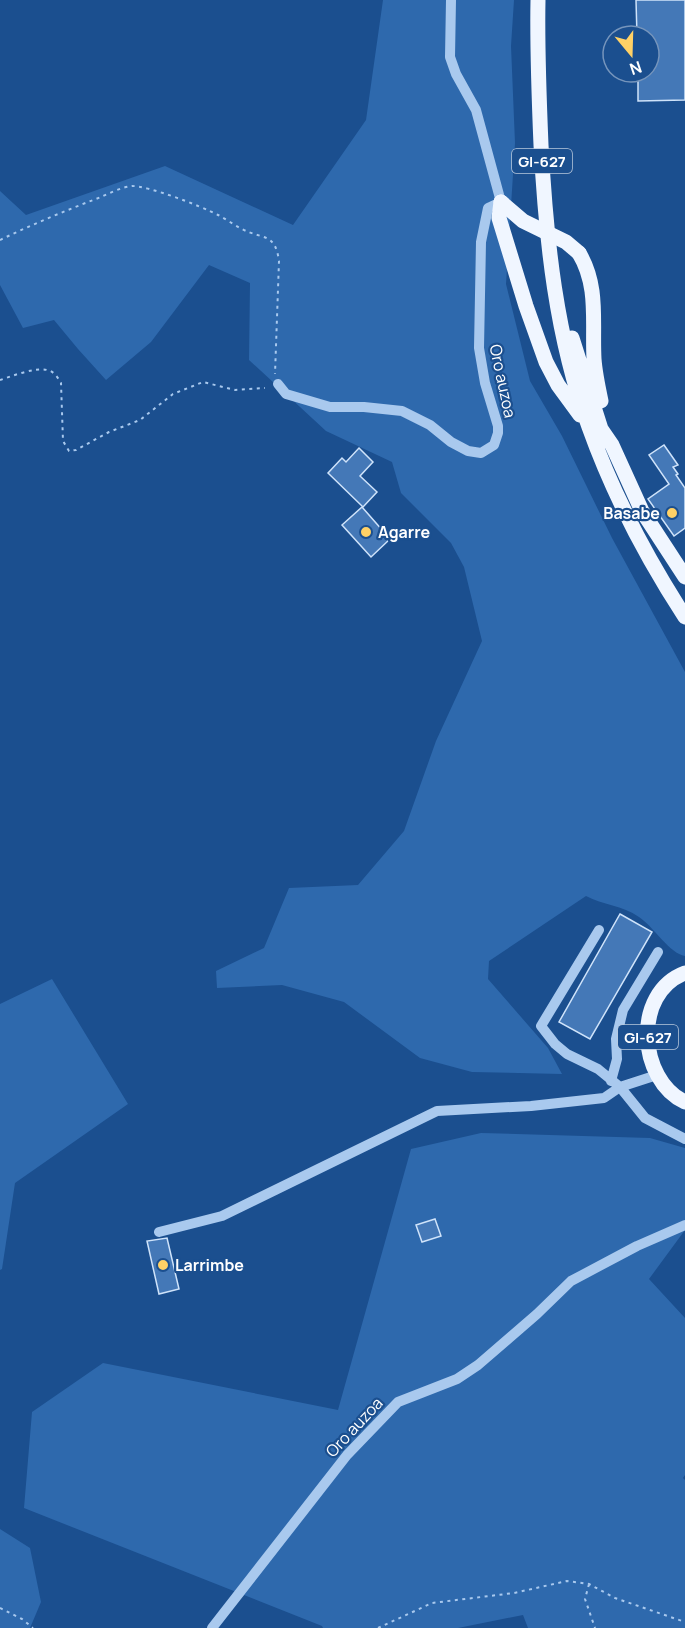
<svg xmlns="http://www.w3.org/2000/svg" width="685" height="1628" viewBox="0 0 685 1628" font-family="Manrope,sans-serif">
  <rect width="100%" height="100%" fill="#1b4f8f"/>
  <path fill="#2e69ad" d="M 383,0 L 514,0 L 511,46 L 515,143 L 506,284 L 530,381 L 562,436 L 612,538 L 685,672 L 685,956 C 670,954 653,926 639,917 C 622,905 603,905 586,896 L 489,961 L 488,979 L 548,1048 L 562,1074 L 472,1072 L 420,1058 L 344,1002 L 282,985 L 217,988 L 216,971 L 264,948 L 289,888 L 358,885 L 404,831 L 436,741 L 482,641 L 464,567 L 451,543 L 401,493 L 392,462 L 326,431 L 249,360 L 250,283 L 209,265 L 151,342 L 106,380 L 78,349 L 54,320 L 23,328 L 0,285 L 0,191 L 26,215 L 165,166 L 293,225 L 366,120 Z
    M 52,979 L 128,1104 L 15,1183 L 2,1269 L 0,1270 L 0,1004 Z
    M 481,1133 L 650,1138 L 685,1148 L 685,1230 L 649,1279 L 685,1318 L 685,1475 L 683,1478 L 685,1480 L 685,1628 L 528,1628 L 523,1615 L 458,1628 L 323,1628 L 322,1626 L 24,1508 L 32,1412 L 103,1363 L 338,1410 L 411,1149 Z
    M 0,1529 L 30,1548 L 41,1602 L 30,1628 L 0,1628 Z"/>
  <path fill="#4478b7" stroke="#cfe3fa" stroke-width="1.5" d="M 636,0 L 685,0 L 685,100 L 638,101 L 638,72 L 649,72 L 649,36 L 637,36 Z
    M 664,445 L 678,465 L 673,467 L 678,474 L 676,475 L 685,488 L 685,528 L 674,536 L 648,499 L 669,484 L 649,455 Z
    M 359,448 L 373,462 L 360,476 L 377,492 L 363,507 L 328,473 L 342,458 L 346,462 Z
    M 362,507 L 390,539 L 371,557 L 342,525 Z
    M 620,914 L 652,932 L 590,1039 L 559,1022 Z
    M 435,1219 L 441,1236 L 422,1242 L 416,1225 Z
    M 167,1238 L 179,1289 L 159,1294 L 147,1241 Z"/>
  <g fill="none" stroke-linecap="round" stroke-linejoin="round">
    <path stroke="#a9c9ee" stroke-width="2" stroke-dasharray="3 4.5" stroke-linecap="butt" d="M 0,240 C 33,224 67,210 101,197 C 110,193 122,187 132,186 C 149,186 201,206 218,215 C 226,219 234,225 242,229 C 263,240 275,232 279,261 L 275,374
      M 0,380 C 12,376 35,367 47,370 C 54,371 58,378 61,383 L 63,441 L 69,451 L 76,450 L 109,432 L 140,420 L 173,394 L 203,382 L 235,390 L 265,388
      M 589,1584 L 585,1599 L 595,1628
      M 0,1608 L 22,1619 L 33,1628
      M 378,1628 L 432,1603 L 514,1593 L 567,1581 L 589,1584 L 615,1598 L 685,1622"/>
    <path stroke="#a9c9ee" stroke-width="10" d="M 278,384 L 286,394 L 330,407 L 364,407 L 402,411 L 430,425 L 451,442 L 468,451 L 481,453 L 494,445 L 498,433 L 498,426 L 485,383 L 479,348 L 481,242 L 488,208 L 501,202 L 476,110 L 456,74 L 450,57 L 451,0
      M 599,930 L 541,1026 L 555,1044 L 567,1054 L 598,1069 L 620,1087 L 645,1118 L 685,1139
      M 611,1081 L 617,1059 L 616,1039 L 623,1010 L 658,952
      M 159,1232 L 222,1216 L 437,1111 L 531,1106 L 604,1098 L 620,1087 L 657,1075
      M 212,1628 L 347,1455 L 398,1402 L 457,1379 L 478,1365 L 537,1314 L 571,1281 L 637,1246 L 685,1225"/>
    <path stroke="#f0f6ff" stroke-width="15" d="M 538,0 C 537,49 539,97 541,145 C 546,240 556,337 589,427 C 613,494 646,557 685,617
      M 501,202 L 499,218 L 526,306 L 546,362 L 558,385 L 580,415
      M 579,253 C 599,286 592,322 594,359 C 595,373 598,387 601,401
      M 572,338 L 601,429 L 612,445 L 642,511 L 685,577
      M 685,973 C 632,993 638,1080 685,1102"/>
    <path stroke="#f0f6ff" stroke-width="15" d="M 501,202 L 523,221 L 566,242 L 579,253"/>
  </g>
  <g fill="#ffd166" stroke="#1b4f8f" stroke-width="2">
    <circle cx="672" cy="513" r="6"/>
    <circle cx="366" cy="532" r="6"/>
    <circle cx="163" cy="1265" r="6"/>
  </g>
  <g text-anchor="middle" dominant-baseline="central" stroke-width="4.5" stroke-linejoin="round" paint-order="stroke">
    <g fill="#1b4f8f" stroke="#bbcadd" stroke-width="1.5">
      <rect x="512" y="149" width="60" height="24" rx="4.5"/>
      <rect x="618" y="1025" width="60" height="24" rx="4.5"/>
    </g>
    <g font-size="15" font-weight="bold" fill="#fff">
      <text x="542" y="161">GI-627</text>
      <text x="648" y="1037">GI-627</text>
    </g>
    <g font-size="16" fill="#fff" stroke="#1b4f8f">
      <text transform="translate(503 381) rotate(78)">Oro auzoa</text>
      <text transform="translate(354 1427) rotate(-47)">Oro auzoa</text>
    </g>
    <g font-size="16" font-weight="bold" fill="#fff" stroke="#1b4f8f" text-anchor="start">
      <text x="660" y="513" text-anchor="end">Basabe</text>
      <text x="378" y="532">Agarre</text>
      <text x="175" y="1265">Larrimbe</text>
    </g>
  </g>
  <g transform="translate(631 54) rotate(161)"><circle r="28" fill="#1b4f8f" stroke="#7695bc" stroke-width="1.5"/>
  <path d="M0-4.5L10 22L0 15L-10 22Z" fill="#ffd166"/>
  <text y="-9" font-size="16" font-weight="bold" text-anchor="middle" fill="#ffffff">N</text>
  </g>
</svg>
